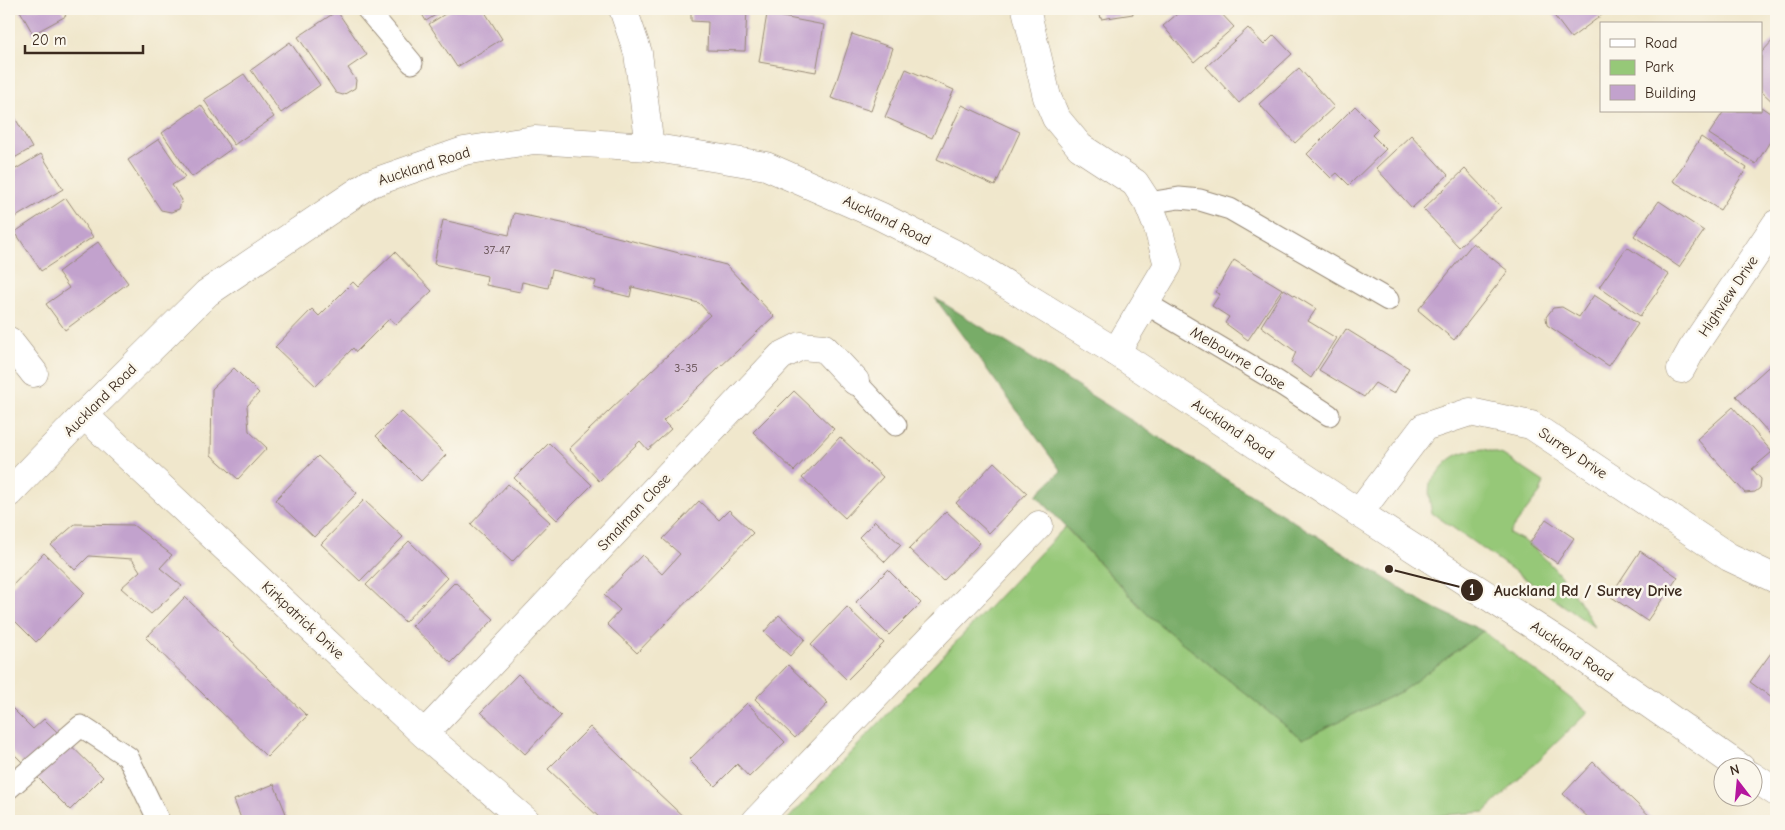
<svg xmlns="http://www.w3.org/2000/svg" width="1785" height="830" viewBox="0 0 1785 830" font-family="'Comic Neue',sans-serif">
  <rect width="100%" height="100%" fill="#fbf7ec"/>
  <filter id="ink" filterUnits="userSpaceOnUse"><feTurbulence type="fractalNoise" baseFrequency=".02" numOctaves="2"/><feDisplacementMap in="SourceGraphic" scale="10" xChannelSelector="R" yChannelSelector="G"/><feConvolveMatrix kernelMatrix="1 2 1 2 8 2 1 2 1" color-interpolation-filters="sRGB"/></filter>
  <filter id="wash" filterUnits="userSpaceOnUse"><feTurbulence type="fractalNoise" baseFrequency=".0096" numOctaves="4" result="noise"/><feDisplacementMap in="SourceGraphic" scale="20" xChannelSelector="R" yChannelSelector="G"/><feGaussianBlur stdDeviation="1.12" result="paint"/><feColorMatrix in="noise" values="0 0 0 0 0 0 0 0 0 0 0 0 0 0 0 0 0 1.4 0 .05"/><feComposite in="paint" operator="in"/></filter>
  <g filter="url(#wash)">
    <rect width="100%" height="100%" fill="#f0e7cc"/>
    <path fill="#96c878" stroke="#68794b" d="M 1484,449 L 1503,455 L 1544,482 L 1540,493 L 1509,533 C 1516,537 1524,540 1530,545 C 1554,564 1580,599 1594,627 L 1432,513 C 1430,504 1428,493 1430,484 C 1431,481 1435,477 1437,474 C 1451,455 1461,451 1484,449 Z
      M 1065,527 L 1148,615 L 1302,739 L 1402,691 L 1483,631 L 1588,712 L 1485,812 L 1408,818 L 1397,821 L 786,821 Z"/>
    <path fill="#78ac68" stroke="#5a6b43" d="M 935,298 L 1426,604 L 1483,631 L 1402,691 L 1302,739 L 1148,615 L 1036,495 L 1061,471 Z"/>
    <g id="blocks">
      <path fill="#c2a2cd" d="M 19,9 L 61,9 L 66,16 L 33,34 Z
        M 419,9 L 445,9 L 426,21 Z
        M 453,9 L 483,9 L 502,39 L 457,67 L 429,24 Z
        M 691,9 L 747,9 L 745,51 L 707,50 L 708,22 L 691,21 Z
        M 1099,9 L 1132,9 L 1133,14 L 1101,19 Z
        M 1183,9 L 1217,9 L 1234,27 L 1194,62 L 1163,26 Z
        M 1549,9 L 1610,9 L 1571,38 Z
        M 337,11 L 367,55 L 348,68 L 356,80 L 355,88 L 343,95 L 336,93 L 298,37 Z
        M 767,14 L 824,25 L 816,72 L 759,62 Z
        M 1248,28 L 1264,45 L 1274,35 L 1292,54 L 1239,103 L 1206,67 Z
        M 852,34 L 893,48 L 871,111 L 831,98 Z
        M 1776,37 L 1776,105 L 1761,91 L 1761,53 Z
        M 290,42 L 320,85 L 281,113 L 251,70 Z
        M 1299,68 L 1334,107 L 1295,143 L 1259,104 Z
        M 906,69 L 954,90 L 932,138 L 885,117 Z
        M 244,74 L 274,117 L 234,145 L 204,100 Z
        M 201,105 L 231,149 L 192,177 L 162,133 Z
        M 962,105 L 1020,132 L 995,186 L 937,159 Z
        M 1355,106 L 1378,129 L 1372,135 L 1386,149 L 1349,185 L 1337,173 L 1331,178 L 1307,154 Z
        M 9,107 L 32,148 L 9,161 Z
        M 1761,107 L 1776,117 L 1776,132 L 1756,164 L 1709,134 L 1724,111 L 1761,111 Z
        M 1411,135 L 1448,175 L 1412,208 L 1376,168 Z
        M 1701,137 L 1747,168 L 1720,210 L 1673,181 Z
        M 159,139 L 185,177 L 172,185 L 182,200 L 179,209 L 171,212 L 161,210 L 128,160 Z
        M 41,154 L 63,189 L 9,221 L 9,173 Z
        M 1465,169 L 1501,207 L 1459,247 L 1423,209 Z
        M 66,198 L 93,237 L 41,271 L 15,232 Z
        M 1659,201 L 1704,231 L 1679,267 L 1634,236 Z
        M 514,213 L 562,223 L 726,265 L 774,316 L 663,421 L 671,429 L 648,450 L 640,441 L 599,481 L 569,449 L 710,315 L 699,303 L 632,287 L 630,297 L 594,288 L 596,281 L 552,270 L 548,288 L 522,282 L 520,292 L 486,285 L 487,276 L 434,264 L 443,220 L 509,235 Z
        M 98,242 L 128,283 L 65,330 L 46,304 L 69,288 L 58,272 Z
        M 1473,243 L 1508,271 L 1454,340 L 1418,310 Z
        M 1627,247 L 1669,275 L 1640,316 L 1599,287 Z
        M 395,252 L 432,291 L 396,325 L 390,318 L 356,352 L 353,348 L 316,386 L 275,347 L 312,309 L 319,316 L 353,282 L 358,287 Z
        M 1234,260 L 1282,289 L 1248,340 L 1225,323 L 1229,317 L 1212,306 L 1220,294 L 1215,292 Z
        M 1284,289 L 1316,309 L 1308,321 L 1336,338 L 1311,378 L 1291,363 L 1296,352 L 1261,326 Z
        M 1594,295 L 1638,324 L 1609,366 L 1547,325 L 1546,317 L 1553,308 L 1562,307 L 1579,317 Z
        M 1346,329 L 1409,368 L 1394,394 L 1375,383 L 1364,397 L 1319,370 Z
        M 1776,360 L 1776,441 L 1736,396 Z
        M 234,368 L 259,393 L 247,406 L 249,431 L 267,448 L 238,479 L 211,455 L 212,389 Z
        M 794,391 L 834,429 L 794,471 L 753,432 Z
        M 1733,407 L 1772,452 L 1752,469 L 1761,479 L 1760,488 L 1755,492 L 1745,493 L 1697,439 Z
        M 401,411 L 446,455 L 421,481 L 376,436 Z
        M 840,437 L 883,477 L 845,518 L 802,478 Z
        M 549,443 L 592,485 L 557,520 L 514,478 Z
        M 318,456 L 357,493 L 314,537 L 275,500 Z
        M 994,462 L 1027,493 L 989,533 L 956,503 Z
        M 508,484 L 550,522 L 512,562 L 471,524 Z
        M 364,500 L 403,537 L 360,581 L 321,544 Z
        M 699,501 L 719,520 L 729,510 L 753,533 L 637,653 L 607,624 L 620,610 L 604,595 L 642,555 L 662,574 L 680,554 L 663,539 Z
        M 946,511 L 980,543 L 943,581 L 909,549 Z
        M 1546,519 L 1574,538 L 1557,563 L 1529,544 Z
        M 875,521 L 901,545 L 885,562 L 859,537 Z
        M 75,524 L 133,525 L 172,555 L 160,568 L 182,586 L 151,614 L 121,588 L 140,571 L 132,559 L 89,556 L 75,570 L 51,545 Z
        M 409,541 L 447,578 L 405,622 L 366,585 Z
        M 1640,551 L 1678,577 L 1647,621 L 1610,596 Z
        M 44,553 L 85,593 L 36,642 L 9,615 L 9,589 Z
        M 888,570 L 921,603 L 889,635 L 856,602 Z
        M 455,582 L 494,619 L 451,663 L 412,626 Z
        M 185,597 L 307,716 L 267,757 L 146,638 Z
        M 847,607 L 884,643 L 847,680 L 811,645 Z
        M 779,615 L 805,639 L 790,656 L 764,632 Z
        M 1776,646 L 1776,701 L 1750,682 Z
        M 788,665 L 828,703 L 795,738 L 755,699 Z
        M 518,674 L 561,716 L 525,754 L 481,712 Z
        M 747,703 L 785,742 L 749,777 L 737,764 L 715,786 L 689,760 Z
        M 9,705 L 33,729 L 44,719 L 103,777 L 70,810 L 11,751 L 9,754 Z
        M 590,727 L 656,791 L 688,821 L 603,821 L 548,769 Z
        M 1593,762 L 1655,821 L 1592,821 L 1563,794 Z
        M 274,784 L 289,821 L 242,821 L 234,800 Z"/>
    </g>
  </g>
  <g filter="url(#ink)">
    <use href="#blocks" fill-opacity="0" stroke="#968875" stroke-width="1"/>
    <g fill="none" stroke-linecap="round" stroke-linejoin="round">
      <defs>
        <path id="service" d="M 367,9 L 412,63
          M 1148,203 L 1179,198 L 1200,200 L 1230,209 L 1388,300
          M 1145,303 L 1278,382 L 1329,415
          M 855,381 L 896,425
          M 9,788 L 81,726 L 128,757 L 159,821"/>
        <path id="minor" d="M 623,9 L 638,53 L 650,147
          M 1026,9 L 1047,97 L 1056,118 L 1080,147 L 1135,183 L 1148,203 L 1158,228 L 1168,265 L 1116,352
          M 9,341 L 34,373
          M 1681,369 L 1692,349 L 1776,224
          M 84,415 L 424,734 L 526,821
          M 1359,513 L 1424,427 L 1470,412 L 1531,425 L 1729,557 L 1776,579
          M 424,734 L 781,356 L 801,346 L 824,348 L 855,381
          M 756,821 L 1039,525"/>
        <path id="tertiary" d="M 9,493 L 84,415 L 207,293 L 369,184 L 464,151 L 534,140 L 650,147 L 766,166 L 880,216 L 965,259 L 1116,352 L 1359,513 L 1578,654 L 1741,768
          M 1752,776 L 1776,792"/>
      </defs>
      <use href="#service" stroke="#968875" stroke-width="23"/>
      <use href="#minor" stroke="#968875" stroke-width="29"/>
      <use href="#tertiary" stroke="#968875" stroke-width="29"/>
      <use href="#service" stroke="#fff" stroke-width="21"/>
      <use href="#minor" stroke="#fff" stroke-width="28"/>
      <use href="#tertiary" stroke="#fff" stroke-width="28"/>
    </g>
  </g>
  <g text-anchor="middle" dominant-baseline="central" stroke-width="5" stroke-linejoin="round" paint-order="stroke">
    <g font-size="12" fill="#5d484a">
      <text x="497" y="250">37-47</text>
      <text x="686" y="368">3-35</text>
    </g>
    <g font-size="15" fill="#3b2a1e" stroke="#fbf7ec">
      <text transform="translate(424 166) rotate(-18)">Auckland Road</text>
      <text transform="translate(887 220) rotate(26)">Auckland Road</text>
      <text transform="translate(1728 296) rotate(-56)">Highview Drive</text>
      <text transform="translate(1238 358) rotate(31)">Melbourne Close</text>
      <text transform="translate(100 400) rotate(-45)">Auckland Road</text>
      <text transform="translate(1233 429) rotate(34)">Auckland Road</text>
      <text transform="translate(1573 453) rotate(34)">Surrey Drive</text>
      <text transform="translate(634 512) rotate(-47)">Smalman Close</text>
      <text transform="translate(303 620) rotate(43)">Kirkpatrick Drive</text>
      <text transform="translate(1572 651) rotate(34)">Auckland Road</text>
    </g>
  </g>
  <path fill="none" stroke="#3b2a1e" stroke-width="2" d="M1389 569L1472 590"/>
  <g fill="#3b2a1e" stroke="#fbf7ec" stroke-width="2">
    <circle cx="1389" cy="569" r="5"/>
    <circle cx="1472" cy="590" r="12"/>
  </g>
  <g font-size="15" text-anchor="middle" font-weight="bold" fill="#fff">
    <text x="1472" y="595">1</text>
  </g>
  <g font-size="16" text-anchor="middle" font-weight="bold" fill="#3b2a1e" stroke="#fbf7ec" stroke-width="5" stroke-linejoin="round" paint-order="stroke">
    <text x="1588" y="596">Auckland Rd / Surrey Drive</text>
  </g>
  <rect width="1785" height="830" fill="none" stroke="#fbf7ec" stroke-width="30"/>
  <rect x="1600" y="22" width="162" height="90" fill="#fbf7ec" stroke="#aea59a"/>
  <rect x="1610" y="39" width="25" height="8" fill="#ffffff" stroke="#aea59a"/>
  <text x="1645" y="48" font-size="15" fill="#3b2a1e">Road</text>
  <rect x="1610" y="60" width="25" height="15" fill="#96c878" stroke="#aea59a"/>
  <text x="1645" y="72" font-size="15" fill="#3b2a1e">Park</text>
  <rect x="1610" y="85" width="25" height="15" fill="#c2a2cd" stroke="#aea59a"/>
  <text x="1645" y="98" font-size="15" fill="#3b2a1e">Building</text>
  <g transform="translate(1738 782) rotate(344)"><circle r="24" fill="#fbf7ec" stroke="#aea59a"/>
  <path d="M0-4L9 19L0 12L-9 19Z" fill="#b5179e"/>
  <text y="-8" font-size="14" font-weight="bold" text-anchor="middle" fill="#3b2a1e">N</text>
  </g>
  <path d="M25 45v8h118v-8" fill="none" stroke="#3b2a1e" stroke-width="2.5"/>
  <text x="32" y="45" font-size="15" fill="#3b2a1e" stroke="#fbf7ec" stroke-width="4" paint-order="stroke">20 m</text>
</svg>
